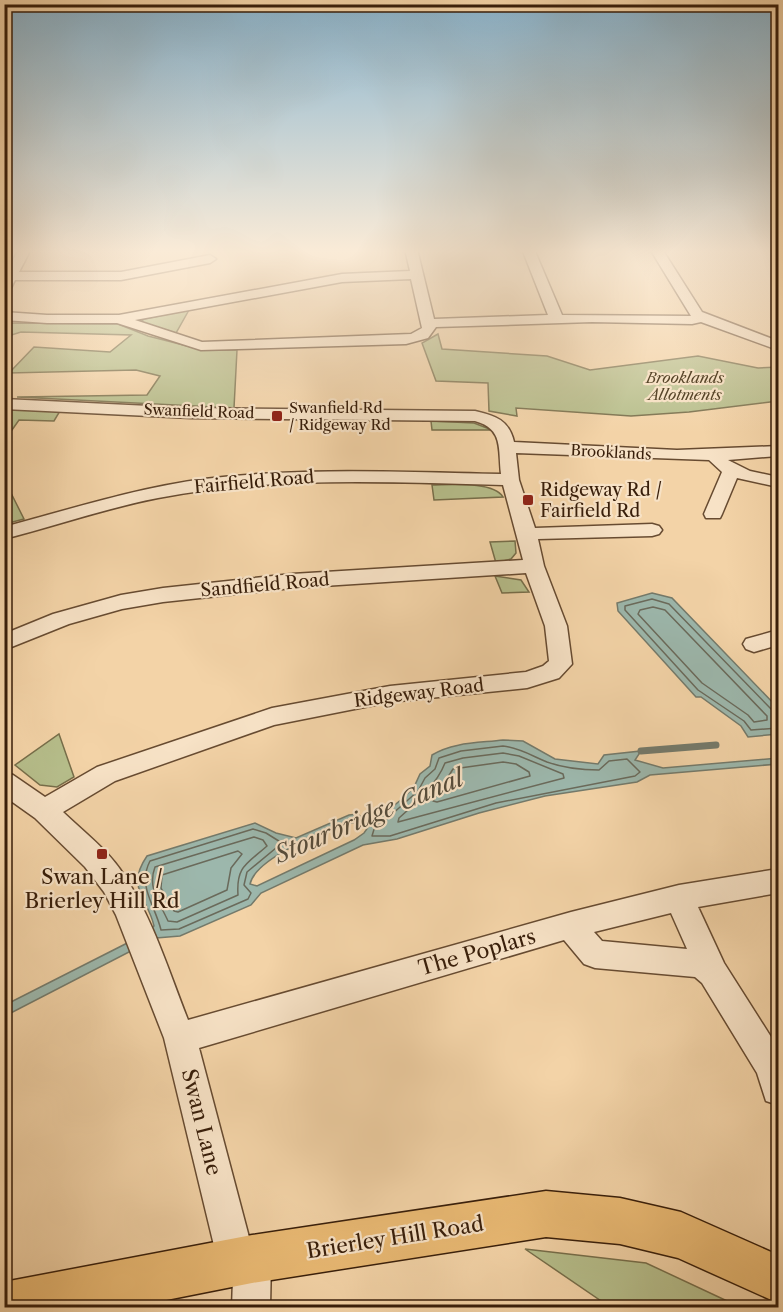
<svg xmlns="http://www.w3.org/2000/svg" width="783" height="1312" viewBox="0 0 783 1312" font-family="'Libre Caslon Text',serif">
  <rect width="100%" height="100%" fill="#f3d3a7"/>
  <filter id="stains"><feTurbulence type="fractalNoise" baseFrequency=".00333" numOctaves="4"/><feColorMatrix values="0 0 0 0 .2 0 0 0 0 .09 0 0 0 0 .02 0 0 0 .5 -.17"/></filter>
  <radialGradient id="worn" r=".72"><stop offset=".6" stop-color="#630" stop-opacity="0"/><stop offset="1" stop-color="#630" stop-opacity=".3"/></radialGradient>
  <path fill="#b6be8b" stroke="#776e4a" stroke-width="1.5" d="M 189,310 L 176,333 L 141,322 L 144,319 Z
    M 14,323 L 118,324 L 148,336 L 203,350 L 237,350 L 234,408 L 17,397 L 147,395 L 160,376 L 136,370 L 9,373 L 34,347 L 110,352 L 131,335 L 21,332 L 5,337 L 5,324 Z
    M 438,334 L 442,349 L 547,356 L 590,370 L 698,356 L 758,368 L 778,367 L 778,401 L 689,412 L 631,416 L 516,408 L 517,416 L 489,411 L 488,383 L 436,381 L 422,343 Z
    M 5,408 L 60,411 L 54,421 L 19,420 L 12,430 L 5,430 Z
    M 431,421 L 474,423 L 492,430 L 432,430 Z
    M 432,485 C 450,485 493,481 503,497 L 434,500 Z
    M 10,491 L 24,519 L 5,524 L 5,493 Z
    M 515,541 L 516,553 L 511,559 L 496,563 L 490,542 Z
    M 495,576 L 521,580 L 529,592 L 502,593 Z
    M 59,734 L 74,777 L 57,787 L 40,785 L 15,765 Z
    M 525,1249 L 646,1263 L 740,1307 L 610,1307 Z"/>
  <path fill="#9cb7ac" stroke="#747a6b" stroke-width="1.5" fill-rule="evenodd" d="M 652,593 L 672,598 L 778,708 L 778,734 L 748,737 L 741,726 L 701,697 L 696,697 L 618,611 L 617,603 Z
    M 503,740 L 523,741 L 555,759 L 598,764 L 604,755 L 641,751 L 635,760 L 663,768 L 778,758 L 778,764 L 650,775 L 637,782 L 545,796 L 479,813 L 397,839 L 363,845 L 261,893 L 251,905 L 180,936 L 156,938 L 5,1016 L 5,1005 L 145,934 L 154,926 C 148,898 125,888 147,856 L 255,823 L 276,833 L 296,838 L 349,815 L 357,814 L 366,820 L 378,819 L 403,798 L 414,787 L 420,774 L 430,766 L 432,755 C 453,742 479,743 503,740 ZM 356,822 L 369,826 L 364,833 L 354,840 L 257,886 L 250,884 C 256,857 330,828 356,822 Z"/>
  <g fill="none" stroke-linecap="round" stroke-linejoin="round">
    <path stroke="#6a6a5b" stroke-width="1.5" d="M 653,607 L 665,610 L 767,716 L 767,720 L 754,722 L 748,715 L 702,683 L 638,614 L 640,610 Z
      M 778,712 L 772,710 L 669,604 L 652,599 L 625,606 L 625,610 L 698,690 L 744,721 L 751,730 L 778,728
      M 503,746 C 520,748 532,756 547,762 C 564,768 581,770 599,770 L 609,761 L 627,759 L 640,772 L 635,776 L 496,803 L 390,836 L 372,836 L 375,826 L 381,824 L 418,791 L 425,778 L 435,769 L 439,758 L 461,751 Z
      M 503,753 L 519,756 L 563,774 L 564,778 L 398,822 L 399,818 C 416,803 437,784 445,763 L 463,758 Z
      M 503,762 L 516,764 L 529,772 L 530,776 L 437,802 L 433,801 L 453,769 Z
      M 253,829 L 266,833 L 282,843 L 247,872 L 244,885 L 251,893 L 248,899 L 179,929 L 161,930 C 155,905 137,886 150,861 Z
      M 254,837 L 263,840 L 267,846 C 247,864 236,866 238,895 L 177,922 L 168,921 C 160,903 147,888 155,867 Z
      M 238,851 L 242,854 L 231,868 L 227,890 L 178,912 L 174,911 L 161,888 L 162,875 Z"/>
    <path stroke="#747a6b" stroke-width="7" d="M 641,751 L 716,745"/>
    <defs>
      <path id="minor" d="M 19,249 L 31,249 L 19,272 L 121,272 L 210,255 L 216,259 L 210,263 L 121,280 L 15,280 L 11,288 L 4,289 L 4,276 Z
        M 405,249 L 417,249 L 434,319 L 548,315 L 522,249 L 534,249 L 562,315 L 691,316 L 650,249 L 662,249 L 702,312 L 778,341 L 778,350 L 701,322 L 692,324 L 592,322 L 436,327 L 428,338 L 406,344 L 201,350 L 117,323 L 47,323 L 4,320 L 4,312 L 47,315 L 119,315 L 342,274 L 410,271 ZM 411,279 L 422,328 L 411,334 L 202,342 L 135,320 L 342,282 Z
        M 770,249 L 778,249 L 778,256 L 774,255 Z
        M 4,399 L 191,408 L 475,411 C 496,416 509,420 514,442 L 677,450 L 778,446 L 778,456 L 728,460 L 750,471 L 778,477 L 778,487 L 737,478 L 722,514 L 720,518 L 706,518 L 704,514 L 722,472 L 709,460 L 516,453 L 519,480 L 535,528 L 652,524 L 659,526 L 662,530 L 659,534 L 652,536 L 538,539 L 544,566 L 567,626 L 572,664 L 559,678 L 527,688 L 390,702 L 274,725 L 115,781 L 63,812 C 84,832 109,851 124,875 C 153,919 169,972 188,1020 L 571,912 L 679,885 L 778,869 L 778,893 L 698,907 L 724,963 L 778,1048 L 778,1105 L 766,1101 L 757,1073 L 702,983 L 695,977 L 595,968 L 584,964 L 564,940 L 199,1048 L 250,1241 L 265,1246 L 271,1259 L 270,1308 L 232,1308 L 233,1279 L 224,1275 L 218,1262 L 164,1038 L 116,915 L 104,892 L 85,867 L 35,818 L 4,796 L 4,772 L 13,775 L 45,797 L 97,767 L 272,708 L 390,686 L 526,672 L 543,666 L 549,661 L 545,626 L 526,573 L 292,588 L 163,602 L 122,609 L 69,624 L 4,650 L 4,634 L 53,614 L 121,595 L 163,588 L 292,574 L 523,560 L 503,485 C 388,482 272,476 158,498 C 106,508 56,526 4,539 L 4,527 C 71,509 136,488 204,479 C 303,467 402,472 501,474 C 498,449 504,429 475,421 L 191,418 L 4,409 ZM 671,913 L 687,949 L 602,941 L 594,932 Z
        M 778,630 L 778,645 L 754,652 L 746,649 L 743,644 L 746,639 Z"/>
      <path id="major" d="M 546,1191 L 620,1198 L 681,1212 L 778,1255 L 778,1303 L 678,1258 L 620,1244 L 546,1237 L 252,1283 L 126,1308 L 4,1308 L 4,1282 L 252,1235 Z"/>
    </defs>
    <use href="#minor" stroke="#674b31" stroke-width="3"/>
    <use href="#major" stroke="#381e0a" stroke-width="3"/>
    <use href="#minor" fill="#f7e2c6" fill-rule="evenodd"/>
    <use href="#major" fill="#eaba74" fill-rule="evenodd"/>
  </g>
  <linearGradient id="sky" x2="0" y2="1"><stop stop-color="#89b5d0"/><stop offset="0.58" stop-color="#faebd7"/><stop offset="1" stop-color="#faebd7" stop-opacity="0"/></linearGradient>
  <rect width="783" height="433" fill="url(#sky)"/>
  <g fill="#8f2418" stroke="#f7e2c6" stroke-width="2">
    <rect x="271" y="410" width="12" height="12" rx="3"/>
    <rect x="522" y="494" width="12" height="12" rx="3"/>
    <rect x="96" y="848" width="12" height="12" rx="3"/>
  </g>
  <g text-anchor="middle" dominant-baseline="central" stroke-width="4.5" stroke-linejoin="round" paint-order="stroke">
    <g font-size="15" font-style="italic" fill="#58462a" stroke="#f7e2c6">
      <text x="685" y="377">Brooklands<tspan x="685" dy="17">Allotments</tspan></text>
    </g>
    <g font-size="15" fill="#381e0a" stroke="#f7e2c6" text-anchor="start">
      <text x="289" y="407">Swanfield Rd<tspan x="289" dy="17">/ Ridgeway Rd</tspan></text>
    </g>
    <g font-size="15" fill="#381e0a" stroke="#f7e2c6">
      <text transform="translate(199 411) rotate(2)">Swanfield Road</text>
      <text transform="translate(611 452) rotate(3)">Brooklands</text>
    </g>
    <g font-size="18" fill="#381e0a" stroke="#f7e2c6">
      <text transform="translate(254 482) rotate(-5)">Fairfield Road</text>
      <text transform="translate(265 585) rotate(-5)">Sandfield Road</text>
      <text transform="translate(419 693) rotate(-7)">Ridgeway Road</text>
    </g>
    <g font-size="18" fill="#381e0a" stroke="#f7e2c6" text-anchor="start">
      <text x="540" y="490">Ridgeway Rd /<tspan x="540" dy="21">Fairfield Rd</tspan></text>
    </g>
    <g font-size="21" fill="#381e0a" stroke="#f7e2c6">
      <text x="102" y="876">Swan Lane /<tspan x="102" dy="24">Brierley Hill Rd</tspan></text>
    </g>
    <g font-size="21" fill="#381e0a" stroke="#f7e2c6">
      <text transform="translate(477 952) rotate(-16)">The Poplars</text>
      <text transform="translate(202 1122) rotate(76)">Swan Lane</text>
      <text transform="translate(395 1237) rotate(-9)">Brierley Hill Road</text>
    </g>
    <g font-size="24" font-style="italic" fill="#564c3b" stroke="#f7e2c6">
      <text transform="translate(369 816) rotate(-23)">Stourbridge Canal</text>
    </g>
  </g>
  <rect width="783" height="1312" fill="none" stroke="#f3d3a7" stroke-width="24"/>
  <rect x="6" y="6" width="771" height="1300" fill="none" stroke="#381e0a" stroke-width="3"/>
  <rect x="12" y="12" width="759" height="1288" fill="none" stroke="#381e0a" stroke-width="1.5"/>
  <rect width="100%" height="100%" filter="url(#stains)"/>
  <rect width="100%" height="100%" fill="url(#worn)"/>
</svg>
